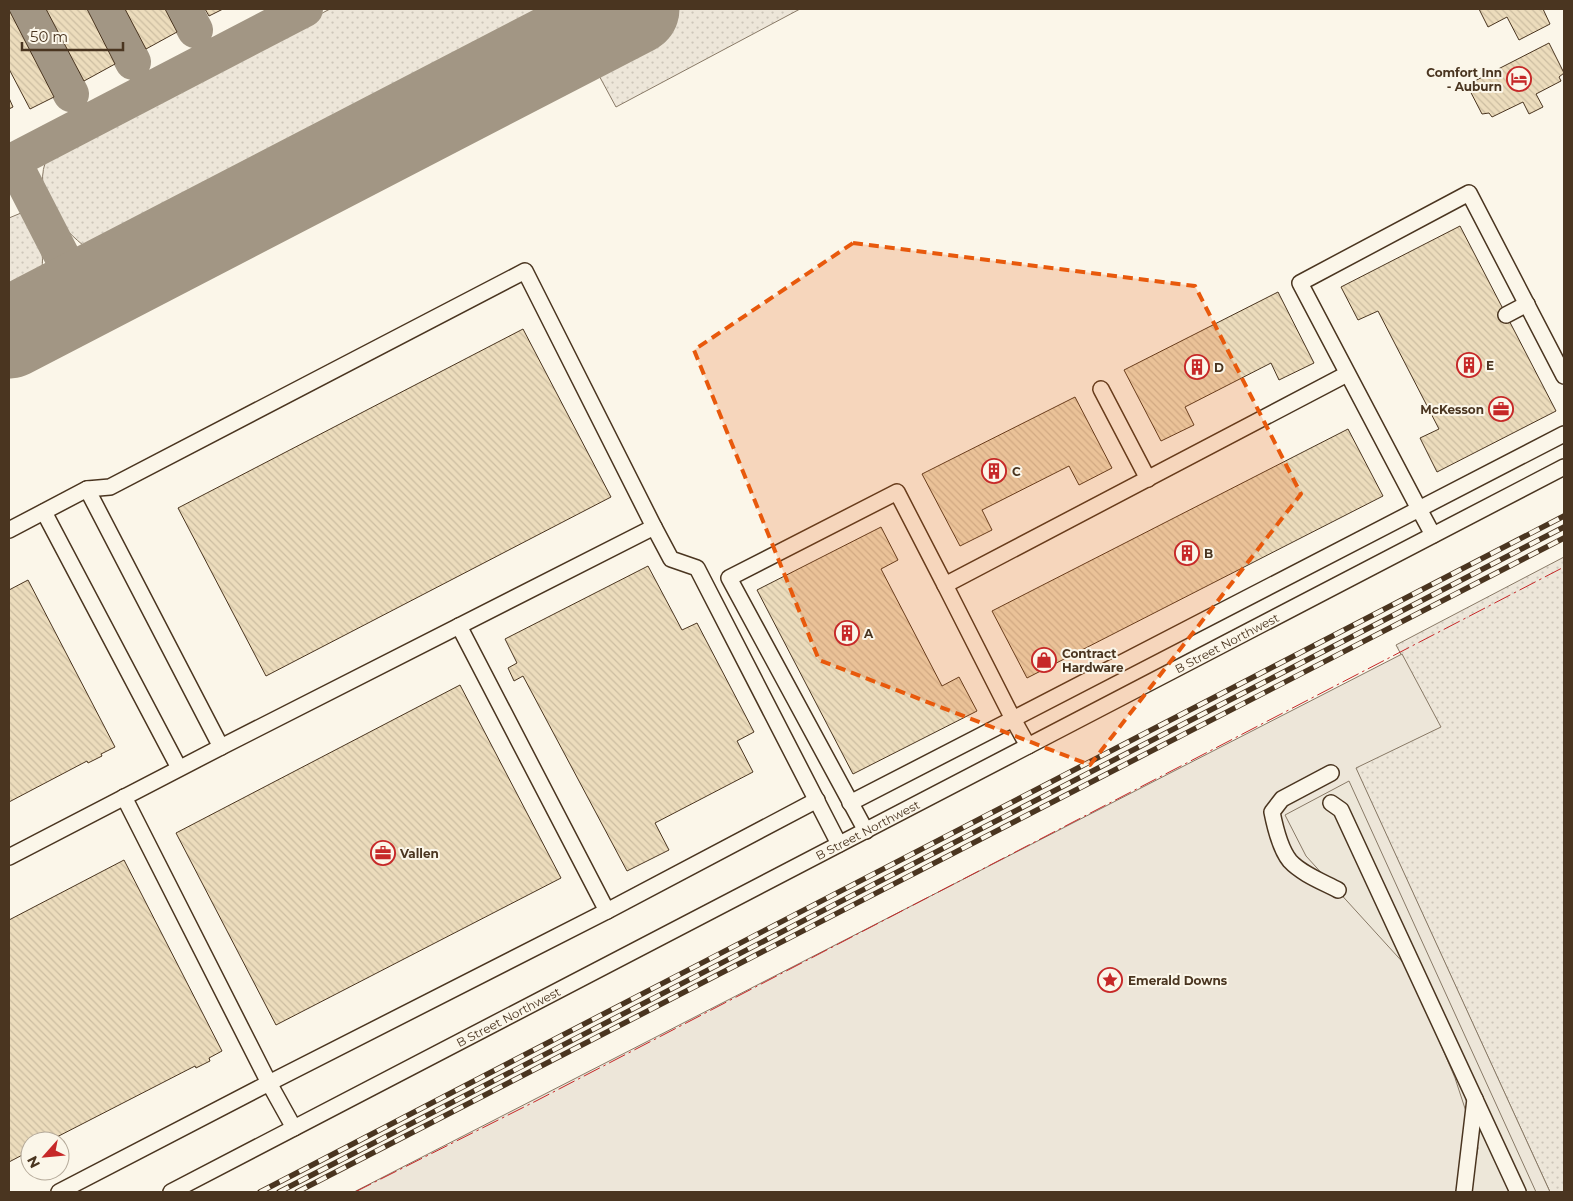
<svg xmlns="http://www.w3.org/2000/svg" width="1573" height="1201" viewBox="0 0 1573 1201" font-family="Montserrat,sans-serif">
  <defs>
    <pattern id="grass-dots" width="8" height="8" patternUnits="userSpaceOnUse" patternTransform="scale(1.25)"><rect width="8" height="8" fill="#ede6d9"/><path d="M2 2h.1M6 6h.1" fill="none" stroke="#cdc6ba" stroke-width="1.8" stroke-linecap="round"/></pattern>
    <pattern id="building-back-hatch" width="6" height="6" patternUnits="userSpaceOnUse" patternTransform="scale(1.25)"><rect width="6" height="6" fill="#ecdcbc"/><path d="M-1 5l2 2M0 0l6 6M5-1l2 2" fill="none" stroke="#ccbda1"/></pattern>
  </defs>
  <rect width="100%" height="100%" fill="#fbf6e9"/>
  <path fill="url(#grass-dots)" stroke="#887966" d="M 330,9 L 576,9 L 117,245 L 88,249 C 60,228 30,192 48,156 Z
    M 674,9 L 800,9 L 616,107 L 589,57 Z
    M 21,213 C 38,227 50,260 37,281 C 31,291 19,296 9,302 L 9,218 Z
    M 1564,557 L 1564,1192 L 1550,1192 L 1355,767 L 1440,727 L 1396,645 Z"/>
  <path fill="#ede6d9" stroke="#887966" d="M 1402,654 L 1441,727 L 1356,768 L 1550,1192 L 354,1192 Z"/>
  <path fill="#ede7d9" stroke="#887966" d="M 1349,781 L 1536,1192 L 1469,1192 L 1478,1148 L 1455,1078 L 1408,968 L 1306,856 L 1285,815 Z"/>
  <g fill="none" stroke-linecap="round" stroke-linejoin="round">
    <path stroke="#a29684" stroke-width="36" d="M 27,9 L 71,94
      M 106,9 L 133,62
      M 184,9 L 195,30
      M 13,161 L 82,295
      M 9,163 L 305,9"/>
    <path stroke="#a29684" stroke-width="91" d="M 9,333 L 634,9"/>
  </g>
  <path fill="url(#building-back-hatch)" stroke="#4a3520" d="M 46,9 L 87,9 L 115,64 L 84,81 Z
    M 125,9 L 165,9 L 177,32 L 146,49 Z
    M 205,9 L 223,9 L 209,16 Z
    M 1479,9 L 1543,9 L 1550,24 L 1519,40 L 1507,17 L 1488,27 Z
    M 9,10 L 54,97 L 30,109 L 9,69 Z
    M 1549,43 L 1564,73 L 1559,77 L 1561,81 L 1536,94 L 1543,107 L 1529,114 L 1523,102 L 1492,117 L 1489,113 L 1482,114 L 1467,85 Z
    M 9,98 L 13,107 L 9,109 Z
    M 1460,226 L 1556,411 L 1437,472 L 1420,438 L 1439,429 L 1378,311 L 1358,320 L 1341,287 Z
    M 1278,292 L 1314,363 L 1279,380 L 1271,363 L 1185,407 L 1194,425 L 1161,441 L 1124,370 Z
    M 523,329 L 611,497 L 266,676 L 178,508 Z
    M 1075,397 L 1112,468 L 1079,485 L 1069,466 L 982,510 L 992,530 L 960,546 L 922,474 Z
    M 1348,429 L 1383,496 L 1027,678 L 992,611 Z
    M 881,527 L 898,560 L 881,569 L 942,686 L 959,677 L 977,711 L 853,774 L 757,590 Z
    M 648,566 L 682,630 L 697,623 L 754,732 L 737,741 L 753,772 L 655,823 L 669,850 L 627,871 L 523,676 L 514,681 L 508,668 L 517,663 L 505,639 Z
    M 28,580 L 115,747 L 101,754 L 102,756 L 88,763 L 87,761 L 9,802 L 9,590 Z
    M 460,685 L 561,878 L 276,1025 L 176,833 Z
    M 124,860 L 222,1051 L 209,1058 L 210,1061 L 196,1068 L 195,1066 L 49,1141 L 30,1141 L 30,1151 L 9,1162 L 9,920 Z"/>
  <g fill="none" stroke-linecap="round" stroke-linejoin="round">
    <defs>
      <g id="minor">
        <path d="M 1506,315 L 1527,304"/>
        <path d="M 1564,376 L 1469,193 L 1300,283 L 1419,509 L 1564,434"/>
        <path d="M 1101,389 L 1148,479"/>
        <path d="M 87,489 L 110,487 L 525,271 L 654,527 L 221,747"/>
        <path d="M 44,512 L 179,768"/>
        <path d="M 654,527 L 671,559 L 697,568 L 839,844"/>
        <path d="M 9,530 L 87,489 L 221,747 L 9,857"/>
        <path d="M 945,585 L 1013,719 L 1419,509 L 1433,535"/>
        <path d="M 459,626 L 607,911 L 817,800"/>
        <path d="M 1331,773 L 1282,799 L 1272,812 C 1275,827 1280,849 1290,861 C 1302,874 1323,882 1338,890"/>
        <path d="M 124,797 L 269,1083 L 607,911"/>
        <path d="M 850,803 L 1013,719 L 1028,746"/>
        <path d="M 1331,803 L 1341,810 L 1518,1192"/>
        <path d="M 866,831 L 729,578 L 897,492 L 945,585 L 1347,374"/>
        <path d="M 59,1192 L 269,1083 L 294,1128"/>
        <path id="s1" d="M 171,1192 L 1564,467"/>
        <path d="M 1464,1192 L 1475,1099"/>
      </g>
    </defs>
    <use href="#minor" stroke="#4a3520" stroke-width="18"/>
    <use href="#minor" stroke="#fbf6e9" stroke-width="15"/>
    <defs>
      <path id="rail" d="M 260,1192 L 1564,516
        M 279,1192 L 1564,527
        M 297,1192 L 1564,538"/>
    </defs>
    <use href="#rail" stroke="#4a3520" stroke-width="5.5"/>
    <use href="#rail" stroke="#fbf6e9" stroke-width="4" stroke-dasharray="11" stroke-linecap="butt"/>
    <path stroke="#c62828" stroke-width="1" stroke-dasharray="18 4 2.5 4" stroke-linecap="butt" d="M 355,1192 L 536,1101 L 1564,567"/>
  </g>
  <path fill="#e8590c" fill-opacity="0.2" stroke="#e8590c" stroke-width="4" stroke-dasharray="10 6" stroke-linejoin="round" d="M 853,243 L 1195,286 L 1301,494 L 1090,765 L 819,660 L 694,350 Z"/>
  <defs>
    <symbol id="hotel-ring" viewBox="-11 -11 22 22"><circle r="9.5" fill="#fbf6e9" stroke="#c62828" stroke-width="1.5"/><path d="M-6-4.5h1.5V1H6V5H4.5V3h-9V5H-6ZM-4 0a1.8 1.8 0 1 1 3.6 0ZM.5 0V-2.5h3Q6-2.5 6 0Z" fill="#c62828"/></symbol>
    <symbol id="building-ring" viewBox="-11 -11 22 22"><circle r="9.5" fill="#fbf6e9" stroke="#c62828" stroke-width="1.5"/><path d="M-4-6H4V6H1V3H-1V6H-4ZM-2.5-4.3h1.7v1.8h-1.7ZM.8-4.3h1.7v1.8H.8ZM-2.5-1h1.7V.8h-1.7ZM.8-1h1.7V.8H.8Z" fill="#c62828"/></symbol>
    <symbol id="office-ring" viewBox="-11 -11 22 22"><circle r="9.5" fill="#fbf6e9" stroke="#c62828" stroke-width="1.5"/><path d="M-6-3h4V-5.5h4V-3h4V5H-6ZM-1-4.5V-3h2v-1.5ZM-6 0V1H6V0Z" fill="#c62828"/></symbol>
    <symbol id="shop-ring" viewBox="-11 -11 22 22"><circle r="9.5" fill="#fbf6e9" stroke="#c62828" stroke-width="1.5"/><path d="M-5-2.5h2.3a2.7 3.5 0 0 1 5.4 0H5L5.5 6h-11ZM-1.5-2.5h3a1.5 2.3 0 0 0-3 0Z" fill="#c62828"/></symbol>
    <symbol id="sight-ring" viewBox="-11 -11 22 22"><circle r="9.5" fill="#fbf6e9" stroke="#c62828" stroke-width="1.5"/><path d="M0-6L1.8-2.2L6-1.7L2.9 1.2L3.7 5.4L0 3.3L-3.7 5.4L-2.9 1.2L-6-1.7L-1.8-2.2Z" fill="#c62828"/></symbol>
  </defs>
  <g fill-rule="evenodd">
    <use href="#hotel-ring" x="1505" y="65" width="28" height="28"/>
    <use href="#building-ring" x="1455" y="351" width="28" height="28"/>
    <use href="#building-ring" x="1183" y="353" width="28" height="28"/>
    <use href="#office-ring" x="1487" y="395" width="28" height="28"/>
    <use href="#building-ring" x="980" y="457" width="28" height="28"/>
    <use href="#building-ring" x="1173" y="539" width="28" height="28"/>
    <use href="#building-ring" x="833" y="619" width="28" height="28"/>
    <use href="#shop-ring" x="1030" y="646" width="28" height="28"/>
    <use href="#office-ring" x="369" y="839" width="28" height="28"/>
    <use href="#sight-ring" x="1096" y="966" width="28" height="28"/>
  </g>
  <g text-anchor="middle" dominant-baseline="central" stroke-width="4" stroke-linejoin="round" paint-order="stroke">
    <g font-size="12" font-weight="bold" fill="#4a3520" stroke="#fbf6e9" text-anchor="start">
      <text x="1502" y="72" text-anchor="end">Comfort Inn<tspan x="1502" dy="14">- Auburn</tspan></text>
      <text x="1486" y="365">E</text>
      <text x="1214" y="367">D</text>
      <text x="1484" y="409" text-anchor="end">McKesson</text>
      <text x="1012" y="471">C</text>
      <text x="1204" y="553">B</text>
      <text x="864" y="633">A</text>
      <text x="1062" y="653">Contract<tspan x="1062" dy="14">Hardware</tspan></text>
      <text x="400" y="853">Vallen</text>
      <text x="1128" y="980">Emerald Downs</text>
    </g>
    <g font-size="12" fill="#4a3520" stroke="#fbf6e9">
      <text stroke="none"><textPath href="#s1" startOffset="1190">B Street Northwest</textPath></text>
      <text stroke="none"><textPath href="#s1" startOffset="785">B Street Northwest</textPath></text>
      <text stroke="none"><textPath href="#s1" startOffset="380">B Street Northwest</textPath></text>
    </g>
  </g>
  <rect width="1573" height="1201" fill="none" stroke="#4a3520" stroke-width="20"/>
  <g transform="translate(45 1156) rotate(243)"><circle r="24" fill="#fbf6e9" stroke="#b4a999"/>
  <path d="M0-4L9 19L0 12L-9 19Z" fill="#c62828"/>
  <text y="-8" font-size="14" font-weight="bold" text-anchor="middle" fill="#4a3520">N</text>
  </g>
  <path d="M22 42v8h101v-8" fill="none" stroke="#4a3520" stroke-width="2.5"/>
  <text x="30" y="42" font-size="15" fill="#4a3520" stroke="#fbf6e9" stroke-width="4" paint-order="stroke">50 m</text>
</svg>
